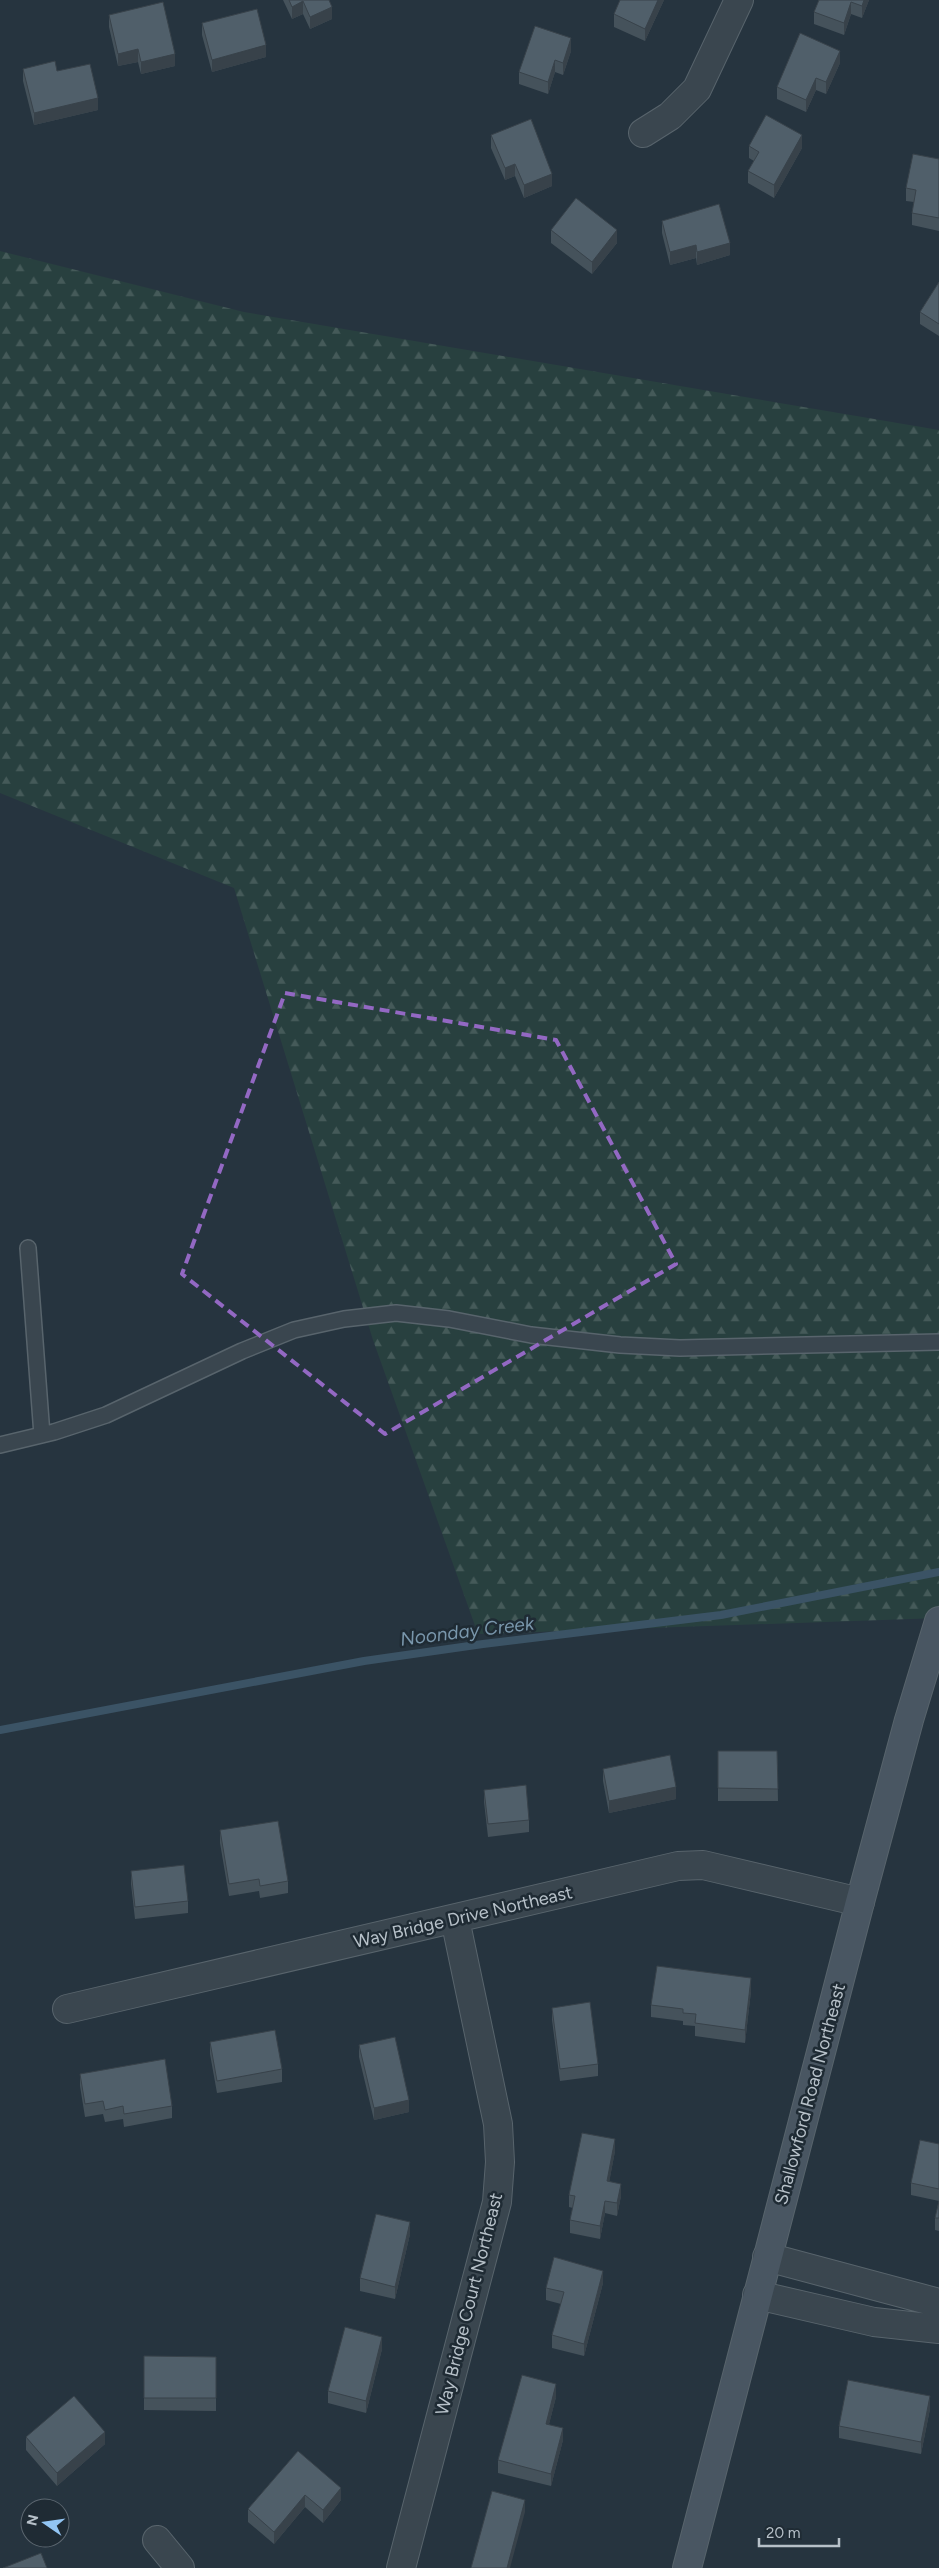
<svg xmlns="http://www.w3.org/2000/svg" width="939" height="2568" viewBox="0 0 939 2568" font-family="Figtree,sans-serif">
  <defs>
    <pattern id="forest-firs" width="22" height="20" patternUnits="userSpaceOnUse" patternTransform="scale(1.25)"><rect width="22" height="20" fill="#28403f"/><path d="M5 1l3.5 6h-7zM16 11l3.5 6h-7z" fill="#455a59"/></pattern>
  </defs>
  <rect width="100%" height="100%" fill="#26343f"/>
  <path fill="url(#forest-firs)" d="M 0,251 L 244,312 L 939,430 L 939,1618 L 478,1634 L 373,1340 L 234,888 L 0,793 Z"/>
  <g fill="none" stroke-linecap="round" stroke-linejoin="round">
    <path stroke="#3b5365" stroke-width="8" d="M 0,1730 L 364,1661 L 483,1644 L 721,1615 L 939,1572"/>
    <defs>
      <path id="lane" d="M 28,1248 L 42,1435
        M 0,1445 L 54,1432 L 106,1415 L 242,1351 L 294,1330 L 344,1319 L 396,1313 L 449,1319 L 531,1335 L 620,1345 L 680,1348 L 939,1342"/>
      <path id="street" d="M 643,133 L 670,116 L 697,89 L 739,0
        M 67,2009 L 678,1866 L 703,1865 L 860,1902
        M 767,2257 L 939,2303
        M 757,2295 L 874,2322 L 939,2329
        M 157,2540 L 180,2568
        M 401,2568 L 497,2202 L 500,2162 L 498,2124 L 455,1919"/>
      <path id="secondary" d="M 687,2568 L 860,1902 L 909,1720 L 939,1621"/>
    </defs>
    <use href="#lane" stroke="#58646c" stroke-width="18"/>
    <use href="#street" stroke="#58646c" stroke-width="30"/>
    <use href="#secondary" stroke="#58646c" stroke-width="30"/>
    <use href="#lane" stroke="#3a464f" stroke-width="15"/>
    <use href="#street" stroke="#3a464f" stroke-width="28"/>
    <use href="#secondary" stroke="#495662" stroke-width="28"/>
  </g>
  <path fill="#45525b" d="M 283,0 L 329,0 L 332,19 L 310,29 L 303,14 L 292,19 Z
    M 664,0 L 645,41 L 614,27 L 614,14 Z
    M 819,0 L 869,0 L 862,18 L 851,14 L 844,35 L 814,24 L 814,12 Z
    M 109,15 L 175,66 L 141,74 L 138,62 L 118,66 L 109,27 Z
    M 202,23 L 266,57 L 212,72 L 202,35 Z
    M 571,51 L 563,75 L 555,72 L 548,94 L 519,84 L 519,72 Z
    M 840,63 L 826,94 L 816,90 L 806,112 L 777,99 L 777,87 Z
    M 23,69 L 57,71 L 98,110 L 34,125 L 23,81 Z
    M 491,135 L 552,186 L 524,198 L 515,176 L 505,180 L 491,148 Z
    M 749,146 L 802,148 L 774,198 L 748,183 L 748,171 L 754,161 L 749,158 Z
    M 939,159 L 939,231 L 912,225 L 912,213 L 914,202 L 906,201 L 906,188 Z
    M 662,221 L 730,255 L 697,265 L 696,258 L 670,265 L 662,233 Z
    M 551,230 L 617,243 L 592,274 L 551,243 Z
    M 939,282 L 939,336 L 920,324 L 920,312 Z
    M 718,1751 L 777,1751 L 778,1801 L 718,1801 Z
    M 603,1769 L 676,1799 L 609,1813 L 603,1781 Z
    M 484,1790 L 529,1820 L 529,1832 L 488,1837 L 484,1802 Z
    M 220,1830 L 288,1881 L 288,1893 L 260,1898 L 259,1891 L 229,1896 L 220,1843 Z
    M 131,1871 L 188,1901 L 188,1913 L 135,1919 L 131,1884 Z
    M 751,1991 L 745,2043 L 695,2036 L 695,2026 L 683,2025 L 683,2021 L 651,2017 L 651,2005 Z
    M 552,2008 L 598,2064 L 598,2076 L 560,2081 L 552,2020 Z
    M 210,2042 L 282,2069 L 282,2082 L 217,2093 L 210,2054 Z
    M 359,2045 L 409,2112 L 374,2120 L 359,2057 Z
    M 80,2074 L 172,2106 L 172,2118 L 124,2127 L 123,2119 L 105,2122 L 103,2114 L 85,2117 L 80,2086 Z
    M 939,2144 L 939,2231 L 935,2230 L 935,2218 L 939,2201 L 911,2195 L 911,2183 Z
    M 615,2151 L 609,2182 L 621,2196 L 617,2216 L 605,2213 L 600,2239 L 570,2233 L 570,2220 L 573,2208 L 569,2207 L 569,2195 Z
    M 410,2234 L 395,2299 L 360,2291 L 360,2278 Z
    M 603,2283 L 584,2356 L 552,2348 L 552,2335 L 561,2304 L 546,2300 L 546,2288 Z
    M 382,2349 L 366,2413 L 328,2403 L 328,2391 Z
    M 144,2356 L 216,2357 L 216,2411 L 144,2410 Z
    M 556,2397 L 549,2424 L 563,2440 L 551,2486 L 498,2473 L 498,2460 Z
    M 930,2409 L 921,2454 L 839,2438 L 839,2426 Z
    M 26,2437 L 105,2444 L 57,2486 L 26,2450 Z
    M 298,2451 L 341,2500 L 323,2523 L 305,2507 L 274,2544 L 248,2522 L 248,2509 Z"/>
  <path fill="#38424a" d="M 658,0 L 664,0 L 645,41 L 645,29 Z
    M 864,0 L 869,0 L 862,18 L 862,6 Z
    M 303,1 L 303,14 L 292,19 L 292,7 Z
    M 851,2 L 851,14 L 844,35 L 844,23 Z
    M 332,7 L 332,19 L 310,29 L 310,17 Z
    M 571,38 L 571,51 L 563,75 L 563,63 Z
    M 266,45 L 266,57 L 212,72 L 212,60 Z
    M 138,49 L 138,62 L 118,66 L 118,54 Z
    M 840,51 L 840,63 L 826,94 L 826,82 Z
    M 175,54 L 175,66 L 141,74 L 141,62 Z
    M 555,60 L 555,72 L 548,94 L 548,82 Z
    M 816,78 L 816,90 L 806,112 L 806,100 Z
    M 98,98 L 98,110 L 34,125 L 34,113 Z
    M 802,135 L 802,148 L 774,198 L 774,185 Z
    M 515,164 L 515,176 L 505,180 L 505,168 Z
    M 552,174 L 552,186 L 524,198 L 524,185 Z
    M 617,230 L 617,243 L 592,274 L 592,262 Z
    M 730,243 L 730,255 L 697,265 L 697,252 Z
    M 696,245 L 696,258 L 670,265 L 670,252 Z
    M 676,1787 L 676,1799 L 609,1813 L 609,1801 Z
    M 751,1978 L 751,1991 L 745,2043 L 745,2030 Z
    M 409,2100 L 409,2112 L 374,2120 L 374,2108 Z
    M 615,2139 L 615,2151 L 607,2194 L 607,2181 Z
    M 621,2184 L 621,2196 L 617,2216 L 617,2203 Z
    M 605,2201 L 605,2213 L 600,2239 L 600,2226 Z
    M 410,2222 L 410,2234 L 395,2299 L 395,2287 Z
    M 603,2271 L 603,2283 L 584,2356 L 584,2344 Z
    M 382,2337 L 382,2349 L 366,2413 L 366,2401 Z
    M 556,2384 L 556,2397 L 546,2436 L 546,2424 Z
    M 930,2396 L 930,2409 L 921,2454 L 921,2442 Z
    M 563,2428 L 563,2440 L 551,2486 L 551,2474 Z
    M 105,2432 L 105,2444 L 57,2486 L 57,2473 Z
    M 341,2488 L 341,2500 L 323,2523 L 323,2510 Z
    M 305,2495 L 305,2507 L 274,2544 L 274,2532 Z
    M 525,2500 L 525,2512 L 510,2568 L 507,2568 Z"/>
  <path fill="#505f6a" stroke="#38424a" d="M 289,0 L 329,0 L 332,7 L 310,17 L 303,1 L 292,7 Z
    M 620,0 L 658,0 L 645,29 L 614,14 Z
    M 819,0 L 864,0 L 862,6 L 851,2 L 844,23 L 814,12 Z
    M 163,2 L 175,54 L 141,62 L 138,49 L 118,54 L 109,15 Z
    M 257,9 L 266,45 L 212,60 L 202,23 Z
    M 535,26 L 571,38 L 563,63 L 555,60 L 548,82 L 519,72 Z
    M 800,33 L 840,51 L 826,82 L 816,78 L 806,100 L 777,87 Z
    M 55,61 L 57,71 L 90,64 L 98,98 L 34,113 L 23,69 Z
    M 766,115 L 802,135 L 774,185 L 748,171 L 759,152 L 749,146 Z
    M 531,119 L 552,174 L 524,185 L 515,164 L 505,168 L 491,135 Z
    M 913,154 L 939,159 L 939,218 L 912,213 L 916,190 L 906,188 Z
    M 576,198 L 617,230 L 592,262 L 551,230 Z
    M 719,204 L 730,243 L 697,252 L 696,245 L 670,252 L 662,221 Z
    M 939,282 L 939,324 L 920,312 Z
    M 718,1751 L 777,1751 L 778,1789 L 718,1788 Z
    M 670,1755 L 676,1787 L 609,1801 L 603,1769 Z
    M 526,1785 L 529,1820 L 488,1824 L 484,1790 Z
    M 278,1821 L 288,1881 L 260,1886 L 259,1879 L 229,1884 L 220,1830 Z
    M 184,1865 L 188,1901 L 135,1907 L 131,1871 Z
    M 657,1966 L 751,1978 L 745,2030 L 695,2023 L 696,2014 L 683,2013 L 683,2009 L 651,2005 Z
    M 590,2002 L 598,2064 L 560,2069 L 552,2008 Z
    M 275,2030 L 282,2069 L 217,2081 L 210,2042 Z
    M 395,2037 L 409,2100 L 374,2108 L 359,2045 Z
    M 165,2059 L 172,2106 L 124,2114 L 123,2106 L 105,2110 L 103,2101 L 85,2104 L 80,2074 Z
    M 582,2133 L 615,2139 L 607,2181 L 621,2184 L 617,2203 L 605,2201 L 600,2226 L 570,2220 L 575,2196 L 569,2195 Z
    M 920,2140 L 939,2144 L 939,2189 L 911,2183 Z
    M 939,2201 L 939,2218 L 935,2218 Z
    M 376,2214 L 410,2222 L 395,2287 L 360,2278 Z
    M 554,2257 L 603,2271 L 584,2344 L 552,2335 L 564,2292 L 546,2288 Z
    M 345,2327 L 382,2337 L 366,2401 L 328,2391 Z
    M 144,2356 L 216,2357 L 216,2398 L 144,2398 Z
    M 522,2375 L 556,2384 L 546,2424 L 563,2428 L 551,2474 L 498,2460 Z
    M 848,2380 L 930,2396 L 921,2442 L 839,2426 Z
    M 74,2396 L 105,2432 L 57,2473 L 26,2437 Z
    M 298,2451 L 341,2488 L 323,2510 L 305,2495 L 274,2532 L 248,2509 Z
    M 492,2491 L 525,2500 L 507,2568 L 471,2568 Z
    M 41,2553 L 47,2568 L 3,2568 Z"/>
  <path fill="none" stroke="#9368c3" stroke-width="4" stroke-dasharray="10 6" stroke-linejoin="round" d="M 285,993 L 556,1040 L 676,1264 L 385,1434 L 182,1274 Z"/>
  <g text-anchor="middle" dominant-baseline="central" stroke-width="5" stroke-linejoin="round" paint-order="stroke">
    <g font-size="18" fill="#b7c1c9" stroke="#1f2b34">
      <text transform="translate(463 1917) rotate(-13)">Way Bridge Drive Northeast</text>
      <text transform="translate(810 2094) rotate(-75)">Shallowford Road Northeast</text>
      <text transform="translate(469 2304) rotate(-76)">Way Bridge Court Northeast</text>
    </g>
    <g font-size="19" font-style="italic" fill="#7996ab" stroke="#1f2b34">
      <text transform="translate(467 1631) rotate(-7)">Noonday Creek</text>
    </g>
  </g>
  <g transform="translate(45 2523) rotate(283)"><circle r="24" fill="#1f2b34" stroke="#5c6770"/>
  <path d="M0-4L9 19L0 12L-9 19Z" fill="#92c5f3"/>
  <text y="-8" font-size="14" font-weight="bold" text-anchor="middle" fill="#b7c1c9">N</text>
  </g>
  <path d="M759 2538v8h80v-8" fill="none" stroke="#b7c1c9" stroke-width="2.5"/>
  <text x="766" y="2538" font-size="15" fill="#b7c1c9" stroke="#1f2b34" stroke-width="4" paint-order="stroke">20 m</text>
</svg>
